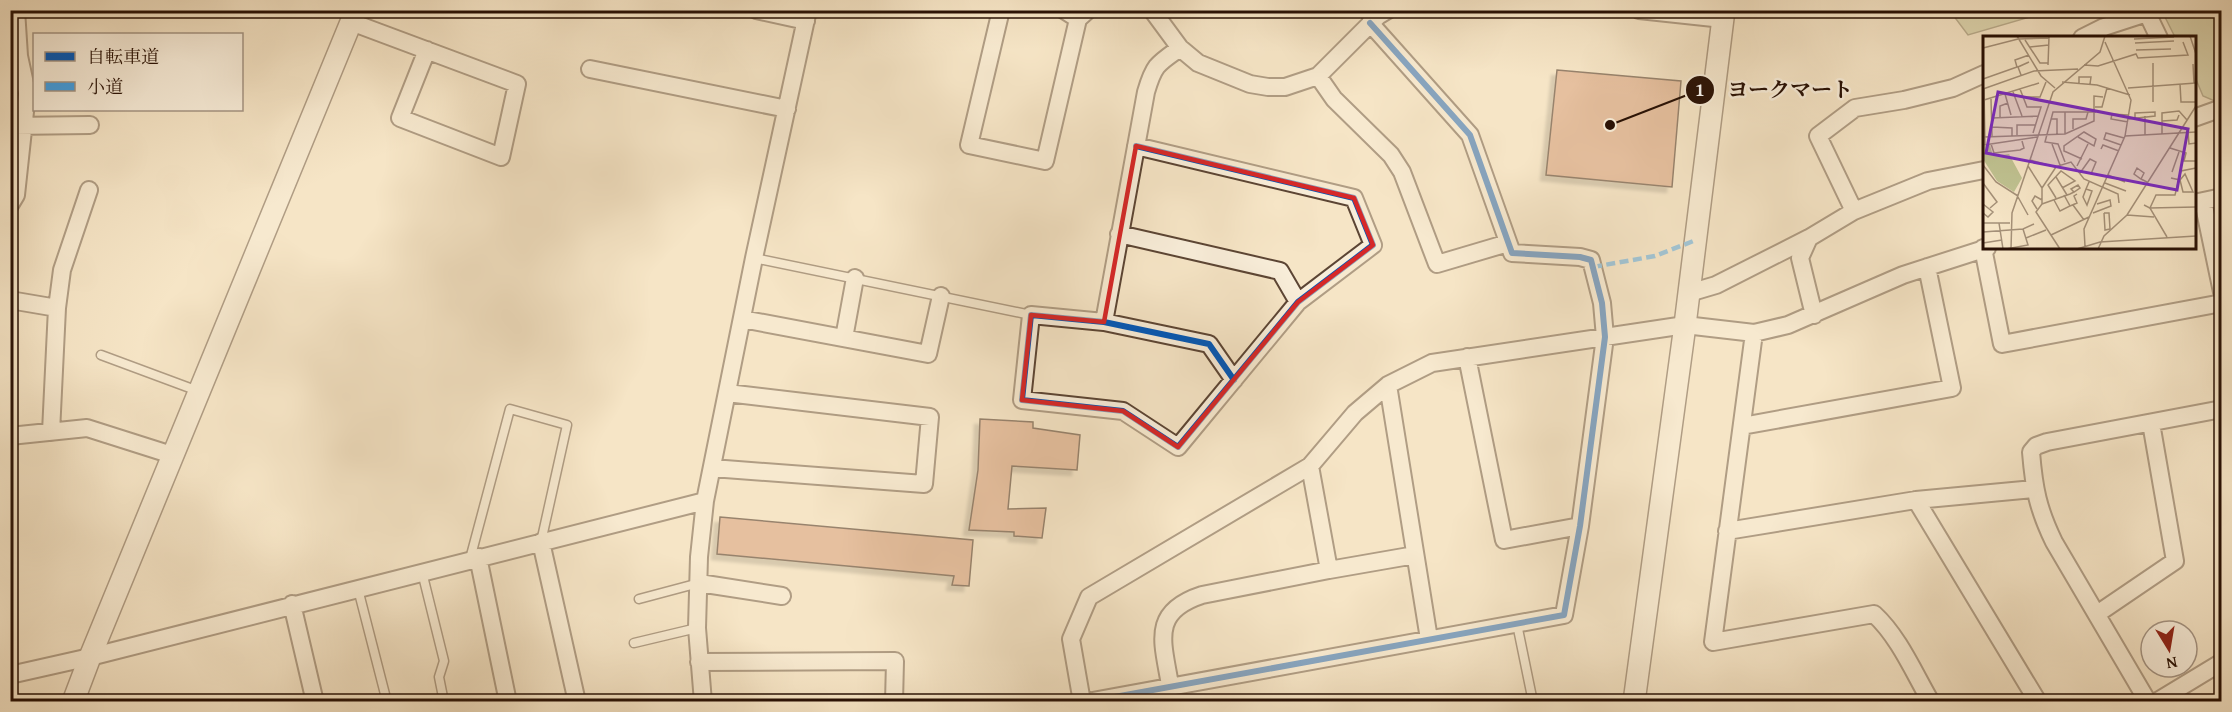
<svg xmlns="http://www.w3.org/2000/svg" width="2232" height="712" viewBox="0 0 2232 712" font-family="'Gentium Book Plus','Noto Serif JP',serif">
  <defs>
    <filter id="shadow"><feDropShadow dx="-5.5" dy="5.5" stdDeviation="1.5" flood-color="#0004"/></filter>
  </defs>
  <rect width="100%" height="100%" fill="#f6e5c6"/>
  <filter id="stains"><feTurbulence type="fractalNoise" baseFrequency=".00333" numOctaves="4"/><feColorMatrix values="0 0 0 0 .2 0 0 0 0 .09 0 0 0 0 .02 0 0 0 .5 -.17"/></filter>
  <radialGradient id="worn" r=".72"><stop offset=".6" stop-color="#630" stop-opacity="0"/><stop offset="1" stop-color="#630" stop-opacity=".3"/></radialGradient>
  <path fill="#c0c392" stroke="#746a4b" stroke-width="1.5" d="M 1950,11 L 2050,11 L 1968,35 Z
    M 2162,11 L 2221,11 L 2221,100 L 2217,102 L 2203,96 L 2195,77 L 2194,38 L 2175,37 Z"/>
  <path fill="#d39270" stroke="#281004" stroke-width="1.5" filter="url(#shadow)" d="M 1557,70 L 1681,81 L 1672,187 L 1546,175 Z
    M 980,419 L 1033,422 L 1033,428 L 1080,435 L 1077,470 L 1012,466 L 1008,509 L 1046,508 L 1042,538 L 1014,536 L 1014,532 L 969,530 L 978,470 Z
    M 720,517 L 973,540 L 969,586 L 952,585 L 954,576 L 717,554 Z"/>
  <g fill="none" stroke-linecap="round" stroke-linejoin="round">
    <defs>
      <path id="service" d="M 754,258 L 1031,315
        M 101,355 L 198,391
        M 470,559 L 510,409 L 567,425 L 541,542
        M 422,572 L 444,661 L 439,677 L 444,702
        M 358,589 L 387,702
        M 639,599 L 699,583
        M 1517,624 L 1533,702
        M 634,643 L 697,628
        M 2220,702 L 2222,701"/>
      <path id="minor" d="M 756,10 L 806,21
        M 1001,10 L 969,145 L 1045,161 L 1078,19 L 1088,10
        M 1064,10 L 1078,19
        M 1152,10 L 1180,48 L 1198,63 L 1250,84 L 1268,87 L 1285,87 L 1318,76 L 1378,16 L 1388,10
        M 1639,10 L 1723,19
        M 351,22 L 517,84 L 501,157 L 400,118 L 427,50
        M 2082,38 L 2104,27 L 2147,13 L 2159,38
        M 590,69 L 787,109
        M 1318,76 L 1334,99 L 1391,155 L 1402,172 L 1437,264 L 1508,243
        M 2194,118 L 2222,108
        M 10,126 L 90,125
        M 1136,146 L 1354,198 L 1373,245 L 1298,302 L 1178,447 L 1123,411 L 1022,400 L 1031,315 L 1104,322 L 1209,344 L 1234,380
        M 2203,201 L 2222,292
        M 2194,203 L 2222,197
        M 10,205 L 16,195 L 27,93 L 19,56 L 16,10
        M 1854,211 L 1818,136 L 1855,108 L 1904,100 L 1953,88 L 1984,74
        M 1119,234 L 1280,271 L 1298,302
        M 1809,238 L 1800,258 L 1814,315
        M 1983,248 L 2002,344 L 2222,303
        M 1689,293 L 1716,285 L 1809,238 L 1854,211 L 1928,181 L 1984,170
        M 10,300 L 57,308
        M 742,319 L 928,354 L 941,296
        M 1104,322 L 1146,92 C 1154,65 1157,64 1180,48
        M 1754,333 L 1713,642 L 1874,614 C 1899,637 1914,673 1931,702
        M 844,338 L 855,278
        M 1467,357 L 1504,540 L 1580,526
        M 1388,385 L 1429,639
        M 1742,426 L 1952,388 L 1927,267
        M 51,432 L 57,308 L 62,270 L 89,190
        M 10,436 L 87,428 L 172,455
        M 712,468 L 924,484 L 930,417 L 727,393
        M 1916,500 L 2038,702
        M 1727,531 L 1916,500 L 2034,489
        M 541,542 L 577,702
        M 478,557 L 508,702
        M 1329,570 L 1415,555
        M 699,583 L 782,596
        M 292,604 L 315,702
        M 2097,614 L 2175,561 L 2151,423
        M 699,662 L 895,661 L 894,702
        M 10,675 L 90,657 L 705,501
        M 1170,685 C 1163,642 1150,612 1202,595 L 1329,570 L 1310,466
        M 703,702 L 697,628 L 699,557 L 705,501 L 754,258 L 808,10
        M 1082,702 L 1071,639 L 1089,597 L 1310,466 L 1355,413 L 1388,385 L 1432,363 L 1685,325 L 1754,333 L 1788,325 L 1903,275 L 1987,248
        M 1087,702 L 1564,615 L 1580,526 L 1605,337 L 1602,303 L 1591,260 L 1580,257 L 1512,253 L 1470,135 L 1370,23
        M 2148,702 L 2054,542 C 2038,509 2034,489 2031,452 L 2036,446 L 2047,442 L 2222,409
        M 2156,702 L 2222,662"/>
      <path id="tertiary" d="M 73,702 L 90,657 L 356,10
        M 1634,702 L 1685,325 L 1724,10"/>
    </defs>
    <use href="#service" stroke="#5c4534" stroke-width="11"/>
    <use href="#minor" stroke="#5c4534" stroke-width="20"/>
    <use href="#tertiary" stroke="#5c4534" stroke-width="24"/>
    <use href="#service" stroke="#f9eeda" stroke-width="8"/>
    <use href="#minor" stroke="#f9eeda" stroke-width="16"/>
    <use href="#tertiary" stroke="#f9eeda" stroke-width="21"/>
    <path stroke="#3ea1e9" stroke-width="4.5" stroke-dasharray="9 4.5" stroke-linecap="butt" d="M 1593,267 L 1655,256 L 1696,240"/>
    <defs>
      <path id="cycleway" d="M 1136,146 L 1354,198 L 1373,245 L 1298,302 L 1178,447 L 1123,411 L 1022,400 L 1031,315 L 1104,322 L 1209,344 L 1234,380
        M 1087,702 L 1564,615 L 1580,526 L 1605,337 L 1602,303 L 1591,260 L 1580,257 L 1512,253 L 1470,135 L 1370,23"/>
    </defs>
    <use href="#cycleway" stroke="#f9eeda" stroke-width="10"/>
    <use href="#cycleway" stroke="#0057b8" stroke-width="6"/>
  </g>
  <path d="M0 0H2232V712H0ZM 1136,146 L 1354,198 L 1373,245 L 1298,302 L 1178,447 L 1123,411 L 1022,400 L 1031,315 L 1104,322 Z" fill="#f6e5c6" fill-opacity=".55" fill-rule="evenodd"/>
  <path fill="none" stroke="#d62828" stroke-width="4.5" stroke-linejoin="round" d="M 1136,146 L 1354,198 L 1373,245 L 1298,302 L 1178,447 L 1123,411 L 1022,400 L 1031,315 L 1104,322 Z"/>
  <g transform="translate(1983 36)">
    <rect width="213" height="213" fill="#f6e5c6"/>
    <path d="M 7,109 L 10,120 L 26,118 L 39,142 L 31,156 L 14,145 L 0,123 L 0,110 Z" fill="#c0c392"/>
    <path fill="none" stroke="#a49078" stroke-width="1.5" d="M 34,0 L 58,40 L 72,52M 207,0 L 213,18M 151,3 L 191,1M 42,4 L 57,27 L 65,27M 152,7 L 191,5M 47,11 L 66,9M 0,12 L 35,3 L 66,2M 153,14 L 188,13M 210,28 L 211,47M 65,29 L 66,1M 101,29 L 115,30 L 153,18 L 155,22 L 205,19 L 200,6M 38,39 L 35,31 L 46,26M 0,43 L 34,31 L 32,24 L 46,19M 79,46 L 114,49 L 147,59M 96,47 L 96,41 L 108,41 L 107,48M 197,48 L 198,66 L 213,66M 145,52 L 213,47M 0,53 L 51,35 L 95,33M 1,53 L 2,109M 37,53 L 44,71 L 58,71 L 50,97M 30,56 L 39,80M 22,58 L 28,79M 40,61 L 57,61 L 63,46M 8,63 L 9,100M 1,64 L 56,47M 170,66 L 170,27M 112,71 L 119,71 L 124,52M 162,80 L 162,99M 9,82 L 55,80M 17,82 L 17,70 L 25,67M 68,83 L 74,83 L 74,99M 145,83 L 172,80 L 172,76 L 152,77 L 152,82M 179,85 L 194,84 L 196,79M 145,86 L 128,83 L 129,78 L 145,79M 9,91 L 29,92 L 29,100M 90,93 L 90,83 L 103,83 L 105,76M 205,96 L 206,108 L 213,107M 82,98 L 82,76M 179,98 L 179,77 L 196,75 L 204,84M 34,99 L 34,89 L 52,89M 142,100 L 213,96M 1,101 L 82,98 L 111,85 L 111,60 L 120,61M 95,101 L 111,110 L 113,103 L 101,96 L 81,110 L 81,115 L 99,123M 8,108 L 11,117 L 37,114 L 41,112 L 39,105M 69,108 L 77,129M 1,109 L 54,101M 138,109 L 121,103 L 123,97 L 141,102M 187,112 L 203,117 L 201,125 L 213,125M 118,113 L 120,109 L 136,115M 47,124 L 72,131 L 88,126 L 101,143 L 135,158 L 136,167M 82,126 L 75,108 L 62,106 L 70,76 L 113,76M 0,129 L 13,146 L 35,160M 45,130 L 59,152 L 59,168 L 53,176 L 77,213M 94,130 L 105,108M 213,132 L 198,135 L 192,159 L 173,159 L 167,172 L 213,171M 189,136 L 196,116M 97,137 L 107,123 L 113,126 L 108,138M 125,139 L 142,146M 73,141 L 84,159M 188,142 L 197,144 L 200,156 L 210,156 L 202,138 L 197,144M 158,143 L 161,137 L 154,132 L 151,138 L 158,143 L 164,146M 0,147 L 14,166 L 7,172M 122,147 L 143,155M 59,152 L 73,131M 103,153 L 109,155 L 104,169 L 100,161 L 103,153 L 106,146M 35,161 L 45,179M 73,162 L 65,149 L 78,135 L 92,145 L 79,152M 71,164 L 77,175 L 87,170 L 81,159M 0,168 L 10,176 L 5,181 L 0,177M 59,168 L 87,158 L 91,156 L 97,152 L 95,149 L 88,153 L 91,156M 90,169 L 101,184M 161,169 L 167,172 L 184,201M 87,170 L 94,167 L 91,160 L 94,158M 54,173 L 49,165 L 52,160 L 59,164M 110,177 L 128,170 L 127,164 L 114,168M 121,177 L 126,177 L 127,193M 121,177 L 122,194 L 127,193M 144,179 L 171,181M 0,187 L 27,187M 16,187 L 20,213M 0,196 L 40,193 L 51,188M 68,199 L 106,181M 43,202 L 63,194M 0,207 L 19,204M 102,210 L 101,193 L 142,100 L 148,64 L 122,6M 23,213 L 45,209 L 40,193M 28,213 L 29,177 L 70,56 L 117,16 L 122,0M 94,213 L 117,206 L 213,200M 115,213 L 121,200 L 144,179 L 213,70"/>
    <path fill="#7b2cbf" fill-opacity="0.15" stroke="#7b2cbf" stroke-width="3" d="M 15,56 L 205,93 L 194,154 L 3,117 Z"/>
    <rect width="213" height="213" fill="none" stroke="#281004" stroke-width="3"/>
  </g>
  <path fill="none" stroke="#281004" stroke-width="2" d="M1610 125L1700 90"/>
  <g fill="#281004" stroke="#f9eeda" stroke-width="2">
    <circle cx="1610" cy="125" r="6"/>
    <circle cx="1700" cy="90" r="15"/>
  </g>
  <g font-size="18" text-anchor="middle" font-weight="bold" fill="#fff">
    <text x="1700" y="96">1</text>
  </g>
  <g font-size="21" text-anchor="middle" font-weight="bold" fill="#281004" stroke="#f9eeda" stroke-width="5" stroke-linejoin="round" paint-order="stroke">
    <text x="1790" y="97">ヨークマート</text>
  </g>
  <rect width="2232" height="712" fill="none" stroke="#f6e5c6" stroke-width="36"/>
  <rect x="12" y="12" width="2208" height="688" fill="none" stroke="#281004" stroke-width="3"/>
  <rect x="18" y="18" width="2196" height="676" fill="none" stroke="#281004" stroke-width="1.5"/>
  <rect x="33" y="33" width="210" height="78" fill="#f9eeda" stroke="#a59584" stroke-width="1.5"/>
  <rect x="45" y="52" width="30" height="9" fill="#0057b8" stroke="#a59584" stroke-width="1.5"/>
  <text x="87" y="63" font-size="18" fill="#281004">自転車道</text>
  <rect x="45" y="82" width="30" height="9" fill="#3ea1e9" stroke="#a59584" stroke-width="1.5"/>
  <text x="87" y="93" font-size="18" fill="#281004">小道</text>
  <g transform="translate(2169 649) rotate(169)"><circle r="28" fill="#f9eeda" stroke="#a59584" stroke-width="1.5"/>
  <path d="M0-4.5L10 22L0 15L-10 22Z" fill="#8f2418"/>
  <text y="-9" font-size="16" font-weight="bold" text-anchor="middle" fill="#281004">N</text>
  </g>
  <rect width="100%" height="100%" filter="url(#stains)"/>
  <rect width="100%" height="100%" fill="url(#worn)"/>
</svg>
